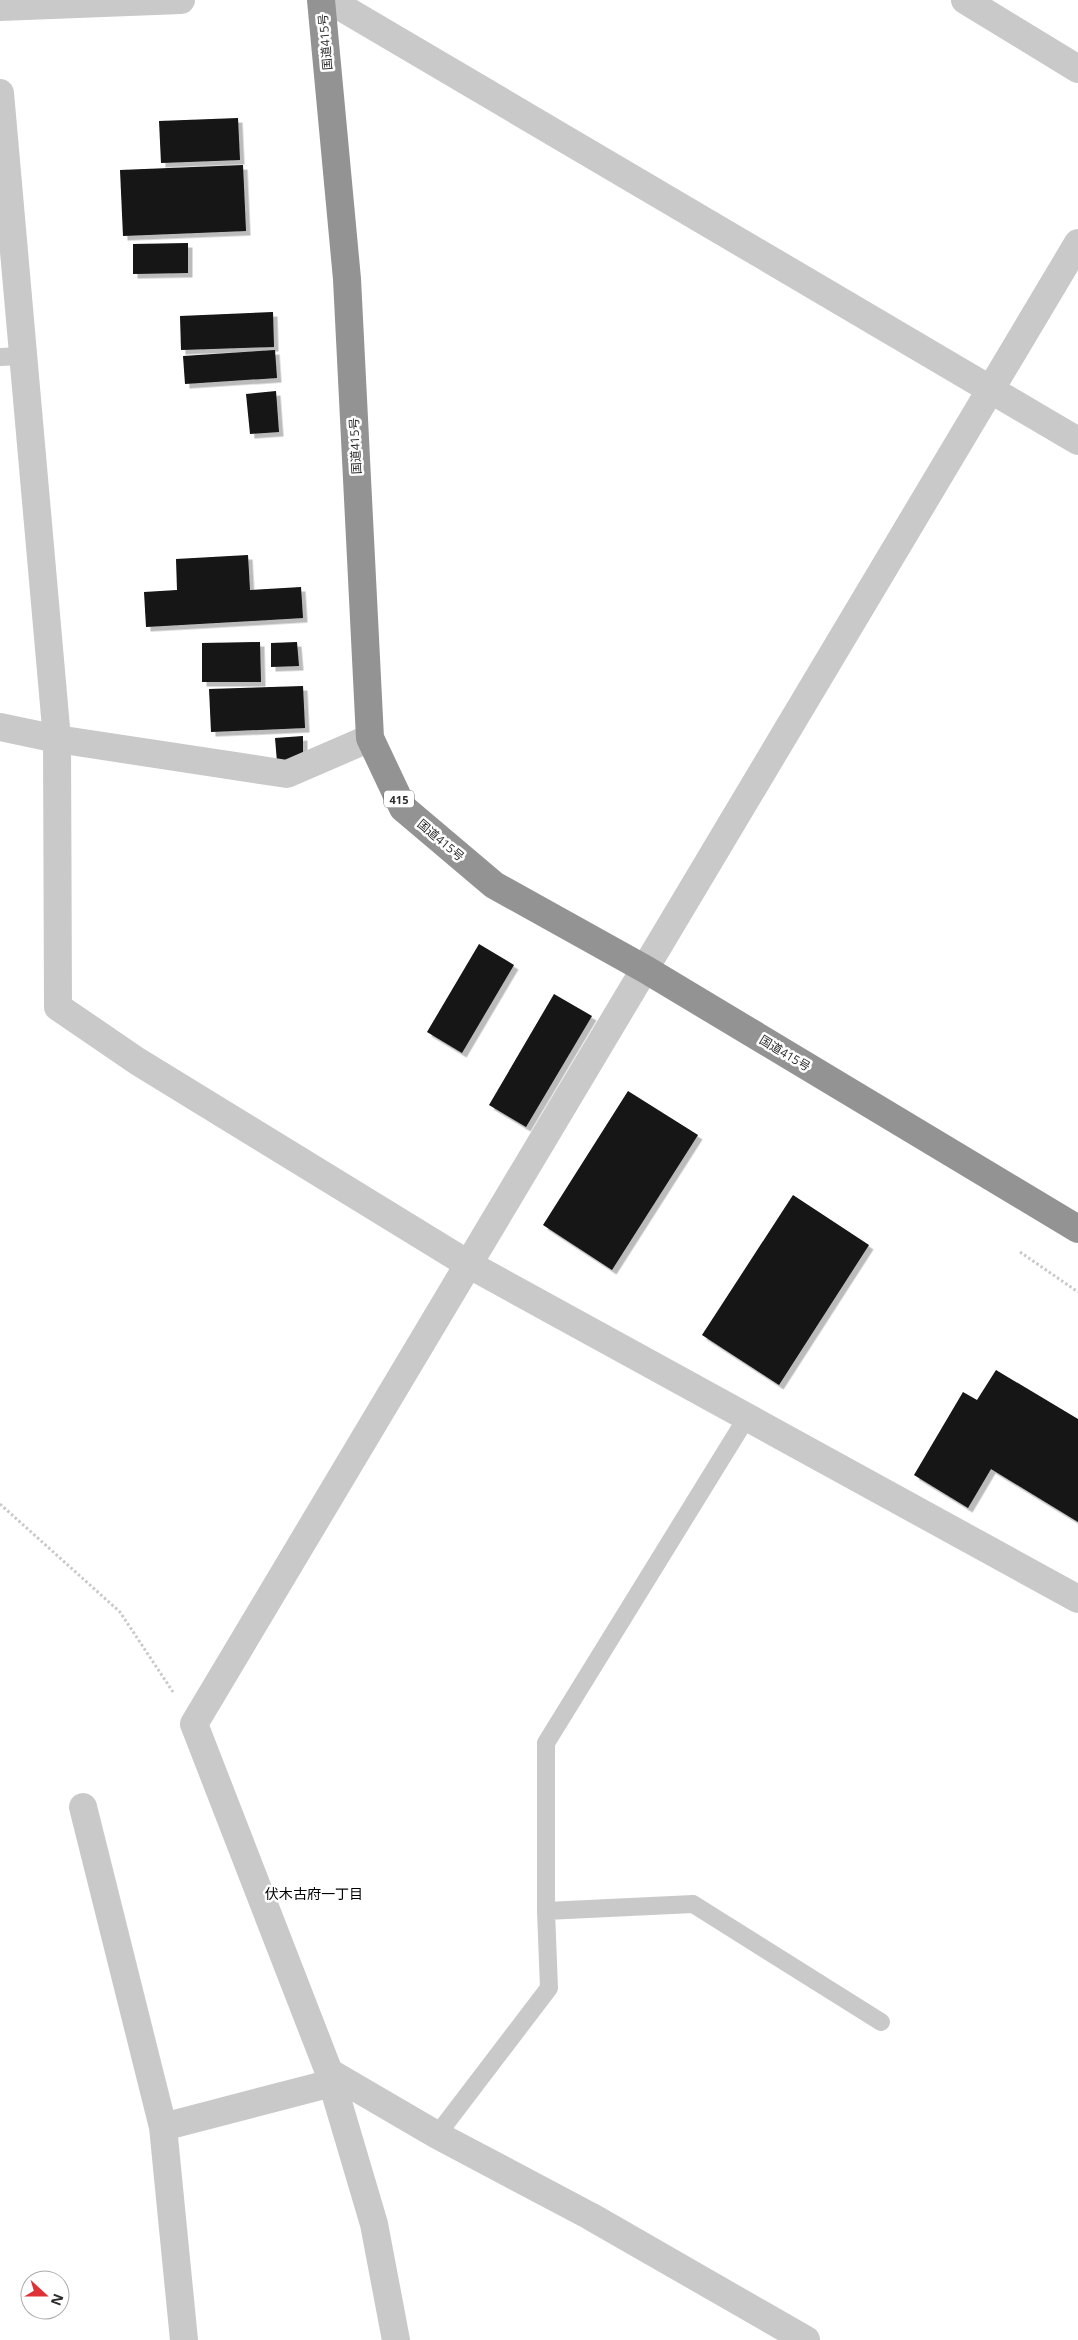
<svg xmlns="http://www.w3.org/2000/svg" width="1078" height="2340" viewBox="0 0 1078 2340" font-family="'Open Sans','Noto Sans JP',sans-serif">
  <defs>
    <filter id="shadow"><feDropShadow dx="4.5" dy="4.5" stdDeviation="0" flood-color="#0004"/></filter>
  </defs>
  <rect width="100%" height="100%" fill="#fff"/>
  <path fill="#131313" filter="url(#shadow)" d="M 238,118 L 240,160 L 161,163 L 159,121 Z
    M 243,165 L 246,231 L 123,236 L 120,170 Z
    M 188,243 L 188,273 L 133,274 L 133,244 Z
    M 273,312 L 274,347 L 181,350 L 180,316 Z
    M 275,350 L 277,378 L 185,384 L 183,356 Z
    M 276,391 L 279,432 L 250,434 L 246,394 Z
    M 248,555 L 250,590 L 301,587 L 303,618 L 146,627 L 144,592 L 177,590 L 176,559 Z
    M 260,642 L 261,682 L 202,682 L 202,643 Z
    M 297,642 L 299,666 L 271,667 L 271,643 Z
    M 303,686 L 305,728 L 211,732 L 209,689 Z
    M 303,736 L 303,761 L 277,762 L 275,738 Z
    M 479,944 L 514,965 L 462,1053 L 427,1032 Z
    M 554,994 L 592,1016 L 526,1127 L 489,1105 Z
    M 628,1091 L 698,1135 L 612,1270 L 543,1225 Z
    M 793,1195 L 869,1245 L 779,1385 L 702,1335 Z
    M 996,1370 L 1078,1419 L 1078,1522 L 991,1469 L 968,1508 L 914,1475 L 963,1392 L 977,1400 Z"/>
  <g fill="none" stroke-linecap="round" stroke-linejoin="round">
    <path stroke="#c9c9c9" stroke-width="3" stroke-dasharray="2.5 2.5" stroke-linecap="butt" d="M 1020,1252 L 1078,1292
      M 0,1504 L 120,1612 L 173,1692"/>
    <path stroke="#c9c9c9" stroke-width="18" d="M 0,357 L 23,356
      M 546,1911 L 693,1904 L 881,2022
      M 437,2135 L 549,1988 L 546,1911 L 546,1743 L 747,1417"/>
    <path stroke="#c9c9c9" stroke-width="28" d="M 329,0 L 1078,441
      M 965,0 L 1078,69
      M 0,7 L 181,0
      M 0,93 L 57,739 L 58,1007 L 137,1061 L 468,1264 L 1078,1599
      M 0,727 L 57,739 L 287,774 L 370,738
      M 83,1807 L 163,2127 L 184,2340
      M 329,2072 L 437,2135 L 590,2216 L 806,2340
      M 163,2127 L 332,2083
      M 396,2340 L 374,2224 L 329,2072 L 194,1724 L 1078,243"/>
    <path stroke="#939393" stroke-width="28" d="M 321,0 L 347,279 L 370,738 L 403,808 L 494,885 L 645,969 L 1078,1229"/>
  </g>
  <g text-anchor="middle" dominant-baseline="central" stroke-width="5" stroke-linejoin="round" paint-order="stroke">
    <rect fill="#fff" stroke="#6b6b6b" stroke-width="1" x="384" y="790.5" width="30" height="17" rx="4"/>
    <g font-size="11" font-weight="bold" fill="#2c2c2c">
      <text x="399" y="799">415</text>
    </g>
    <g font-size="12" fill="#2c2c2c" stroke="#fff">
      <text transform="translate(325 42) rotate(-95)">国道415号</text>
      <text transform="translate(355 446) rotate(-93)">国道415号</text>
      <text transform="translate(441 840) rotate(40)">国道415号</text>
      <text transform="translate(785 1053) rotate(31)">国道415号</text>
    </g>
    <g font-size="14" fill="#000" stroke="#fff">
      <text x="314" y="1893">伏木古府一丁目</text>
    </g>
  </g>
  <g transform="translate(45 2295) rotate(111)"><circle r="24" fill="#ffffff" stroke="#ababab"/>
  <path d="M0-4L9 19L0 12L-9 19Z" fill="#de3236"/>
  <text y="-8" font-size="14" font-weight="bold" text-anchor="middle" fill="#2c2c2c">N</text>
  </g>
</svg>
